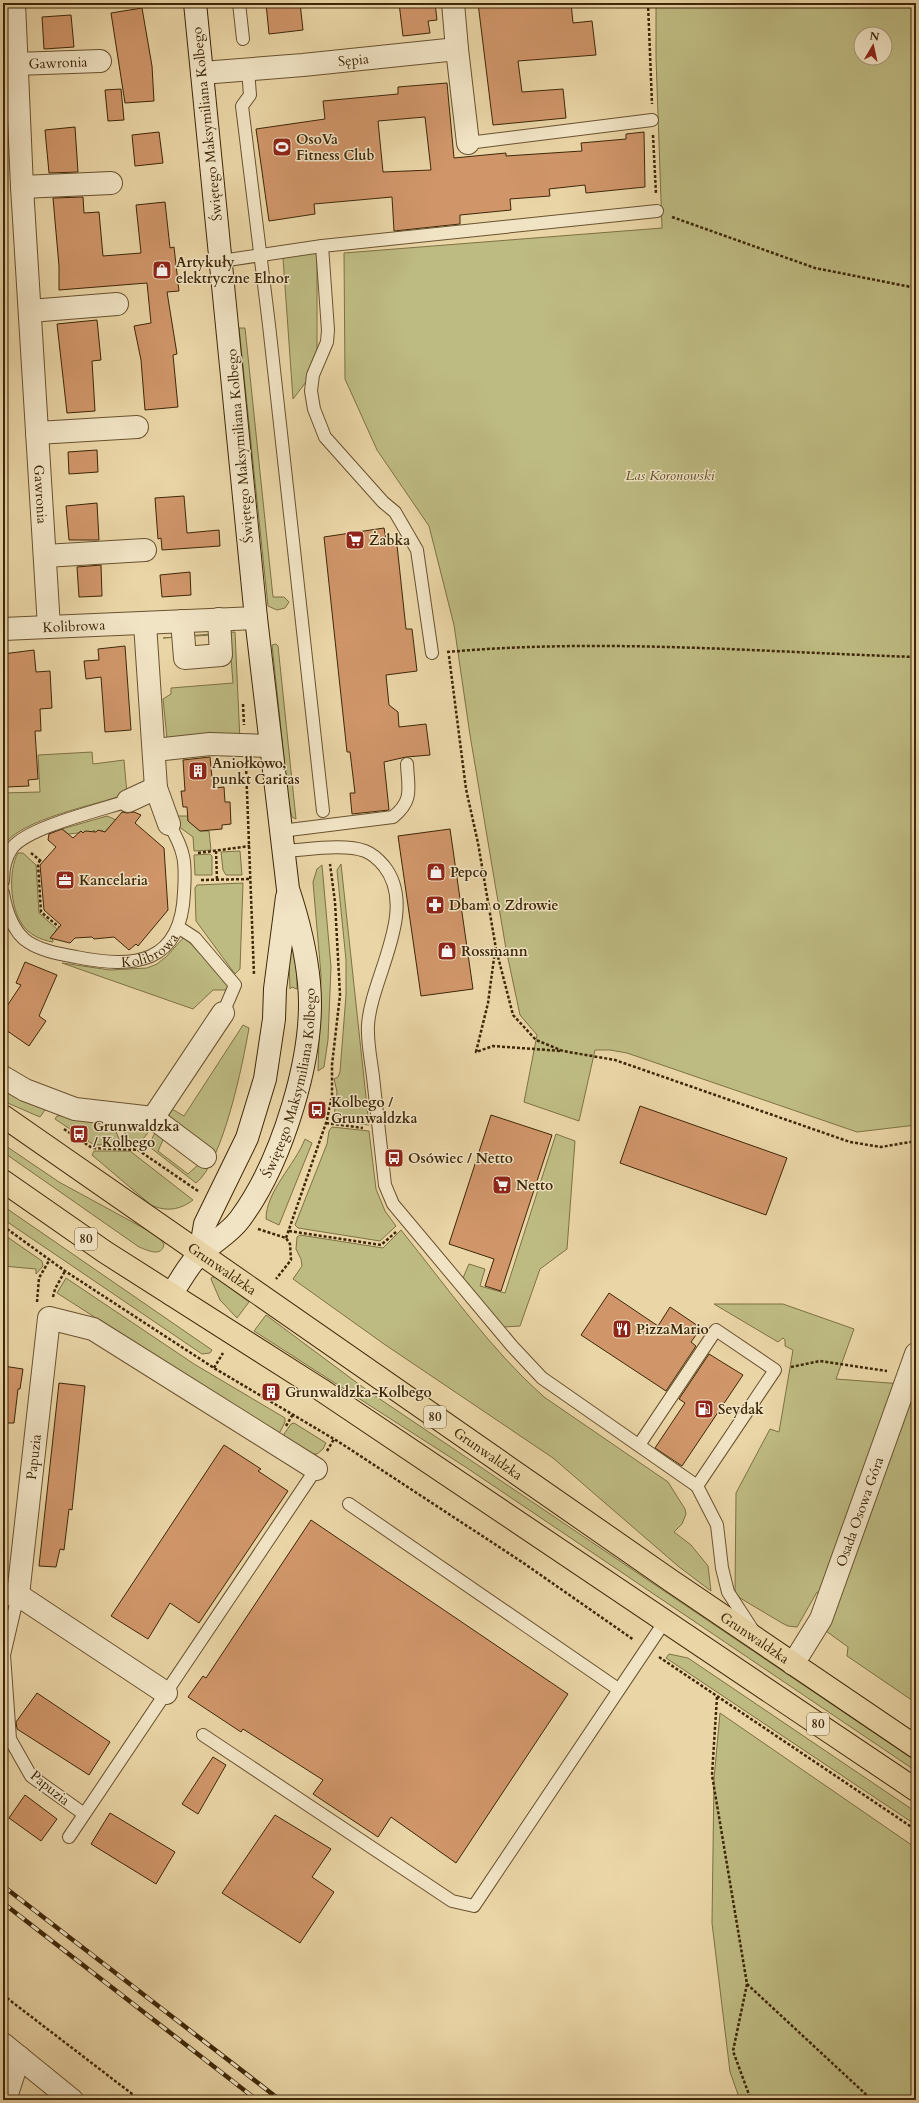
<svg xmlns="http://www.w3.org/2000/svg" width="919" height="2103" viewBox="0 0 919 2103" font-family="Cardo,serif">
  <rect width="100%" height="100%" fill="#ead5a6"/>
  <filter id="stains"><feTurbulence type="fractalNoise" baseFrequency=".005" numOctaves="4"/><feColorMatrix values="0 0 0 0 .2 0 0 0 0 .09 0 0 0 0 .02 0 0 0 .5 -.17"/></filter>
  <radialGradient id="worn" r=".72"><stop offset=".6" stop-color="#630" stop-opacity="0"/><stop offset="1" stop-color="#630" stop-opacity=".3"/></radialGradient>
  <path fill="#bebb82" stroke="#7e7144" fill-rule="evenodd" d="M 656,3 L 916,3 L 916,1125 L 857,1132 L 627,1053 L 610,1050 L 595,1050 L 579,1121 L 524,1102 L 537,1035 L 520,1015 L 506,949 L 470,735 L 454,625 L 429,526 L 377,450 L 345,379 L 344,253 L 662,228 L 656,58 ZM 861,34 L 885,34 L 885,58 L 861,58 Z
    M 317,252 L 317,355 L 306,382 L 293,399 L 283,258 Z
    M 239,328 L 245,328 L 273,597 L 284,597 L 289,602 L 285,608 L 277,610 L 268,606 Z
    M 235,632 L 240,741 L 167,738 L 163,699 L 171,694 L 171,688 L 233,683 L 229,634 L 163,638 Z
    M 276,644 L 278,646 L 296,819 L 292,817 L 289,805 L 272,645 Z
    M 92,752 L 93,764 L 124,760 L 127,794 C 96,805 20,819 3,846 L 3,793 L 40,792 L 38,755 Z
    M 107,816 L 116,820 L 103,834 L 102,830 L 99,834 L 98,830 L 94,835 L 93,835 L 95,831 L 94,830 L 90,835 L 89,831 L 86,835 L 85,831 L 81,835 L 81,831 L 78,833 L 68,834 L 62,829 Z
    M 177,816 L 188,816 L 188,821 L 200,831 L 209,831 L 211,850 L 194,851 L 193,837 L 178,826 Z
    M 240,851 L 242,875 L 226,875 L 223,870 L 221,852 Z
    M 18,853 L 23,853 L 36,865 L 39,913 L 57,929 L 52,936 L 53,942 C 41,940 29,935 22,924 C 10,907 8,871 18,853 Z
    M 210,854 L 212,856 L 212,875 L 195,875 L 194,855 Z
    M 341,864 L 369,1125 L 336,1121 L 334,1116 L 337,1092 L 334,1079 L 338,1077 L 340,1072 L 346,995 L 346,960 L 337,870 Z
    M 322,865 L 331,967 L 328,1040 L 324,1067 L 318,1071 L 321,975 L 313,882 L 317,869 Z
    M 243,883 L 240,969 L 235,974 L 196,921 L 195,888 L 197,885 Z
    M 287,908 L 297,950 L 297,989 L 292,987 L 290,989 Z
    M 184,937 L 223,977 L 231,990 L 213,990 L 193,1009 L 62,963 L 110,970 L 147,968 L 157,964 L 167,956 Z
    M 243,1025 L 249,1028 C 243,1063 223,1162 196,1183 L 151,1148 L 149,1144 L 156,1131 L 163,1140 L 158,1151 L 188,1174 L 199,1164 L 169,1117 L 170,1108 L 184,1116 Z
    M 3,1086 L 44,1108 L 45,1110 L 40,1117 L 3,1101 Z
    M 63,1115 L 105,1122 L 115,1129 L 121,1144 L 94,1145 L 55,1119 L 57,1116 Z
    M 132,1125 L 151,1129 L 139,1144 L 133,1144 L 125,1136 L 125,1129 Z
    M 332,1127 L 369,1131 L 376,1189 L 385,1211 L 396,1226 L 380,1241 L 298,1228 L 295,1225 L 327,1144 L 329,1131 Z
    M 556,1134 L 575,1141 L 567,1249 L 540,1269 L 520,1326 L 504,1327 L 463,1278 L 469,1264 L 485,1269 L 480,1286 L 505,1293 Z
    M 305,1139 L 312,1143 L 279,1225 L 266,1219 C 266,1191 295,1165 305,1139 Z
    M 3,1144 L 59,1182 L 158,1236 L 164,1244 C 162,1258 147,1250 139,1247 L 3,1152 Z
    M 94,1151 L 130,1151 L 193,1200 C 180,1210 166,1212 151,1205 L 92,1155 Z
    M 3,1206 L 212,1350 L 210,1353 L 202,1354 L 3,1219 Z
    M 401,1230 C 447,1287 490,1349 544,1397 L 668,1482 L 685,1509 L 686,1514 L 682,1524 L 674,1532 L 691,1545 L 708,1566 L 711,1591 L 678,1566 L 553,1458 L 384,1344 L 293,1279 L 302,1266 L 301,1259 L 296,1249 L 297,1237 L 300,1235 L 383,1248 Z
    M 3,1234 L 42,1261 L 43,1266 L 36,1274 L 36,1269 L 3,1266 Z
    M 212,1277 L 215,1277 L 249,1302 L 237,1318 L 220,1300 L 211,1279 Z
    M 66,1278 L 194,1364 L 285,1418 L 285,1422 L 280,1432 L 276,1433 L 57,1293 Z
    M 714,1304 L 783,1304 L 854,1329 L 836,1379 L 916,1385 L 916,1703 L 847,1656 L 848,1647 L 826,1631 L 836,1599 L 817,1592 L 797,1627 L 788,1626 L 782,1623 L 740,1598 L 735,1592 L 736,1493 L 770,1429 L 779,1432 L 793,1350 L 785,1346 L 785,1340 L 783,1338 L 778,1342 Z
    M 266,1315 L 368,1391 L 916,1761 L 916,1771 L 467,1468 L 254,1331 Z
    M 294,1423 L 326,1443 L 323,1449 L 317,1454 L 309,1454 L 285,1437 L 284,1434 L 291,1424 Z
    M 669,1654 L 688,1658 L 916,1812 L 916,1825 L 666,1658 Z
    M 720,1713 L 916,1848 L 916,2100 L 740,2100 L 730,2072 L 712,1923 L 714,1779 Z"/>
  <path fill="#d0966a" stroke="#3e2707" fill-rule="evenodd" d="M 266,3 L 300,3 L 303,30 L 269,34 Z
    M 399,3 L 435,3 L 437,20 L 428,21 L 430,33 L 403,36 Z
    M 478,3 L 571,3 L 573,23 L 592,21 L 596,55 L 518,61 L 522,92 L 563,89 L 566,118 L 493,125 Z
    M 142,8 L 152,66 L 154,101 L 125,103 L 111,13 Z
    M 71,15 L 74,47 L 44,49 L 42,17 Z
    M 447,83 L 454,158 L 506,153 L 506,156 L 582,151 L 581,143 L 626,139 L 626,134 L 644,132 L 645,187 L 586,193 L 585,185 L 549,189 L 550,196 L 510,199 L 511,210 L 460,215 L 460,224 L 394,231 L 392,197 L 314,204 L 315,214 L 269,221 L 256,129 L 325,119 L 323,101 L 398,94 L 398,87 ZM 425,117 L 431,170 L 383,172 L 378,121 Z
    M 121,89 L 124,120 L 108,121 L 105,90 Z
    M 75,127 L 78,172 L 49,173 L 45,130 Z
    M 159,132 L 163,163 L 135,166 L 132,135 Z
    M 83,197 L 84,213 L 99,212 L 103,256 L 141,253 L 136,205 L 165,202 L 170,248 L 174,247 L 179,291 L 167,292 L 177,354 L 173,355 L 178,407 L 145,410 L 141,360 L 134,326 L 151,323 L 147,283 L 59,290 L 59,266 L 53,198 Z
    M 97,320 L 101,360 L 92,361 L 95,411 L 67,413 L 57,324 Z
    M 97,450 L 98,472 L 69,474 L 68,452 Z
    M 184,496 L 187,533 L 219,530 L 220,546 L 162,550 L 161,538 L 158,539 L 155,498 Z
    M 97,503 L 99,540 L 69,540 L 66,506 Z
    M 384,528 L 387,544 L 397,545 L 406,629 L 412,629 L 417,671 L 386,675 L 389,705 L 398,712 L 399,727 L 426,724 L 430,755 L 406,757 L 384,762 L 389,810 L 352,814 L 350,793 L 355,793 L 350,752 L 347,752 L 324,537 Z
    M 101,565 L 102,596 L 79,597 L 77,567 Z
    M 190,572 L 191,595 L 162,597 L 160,575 Z
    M 125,646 L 131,730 L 105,732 L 101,677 L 86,679 L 84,661 L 99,660 L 98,649 Z
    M 34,650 L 36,672 L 50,671 L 52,708 L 40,709 L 41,731 L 35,731 L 38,779 L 28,780 L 29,786 L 7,787 L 3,723 L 3,654 Z
    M 210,757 L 213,788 L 224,787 L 225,802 L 230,802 L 231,824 L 222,825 L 222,829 L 200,831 L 188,821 L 187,807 L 183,807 L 181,791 L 185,791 L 183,760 Z
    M 122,812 L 127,813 L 134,812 L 141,815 L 135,823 L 164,848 L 168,910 L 138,946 L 136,944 L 129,950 L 114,937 L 94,939 L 92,937 L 75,938 L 70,943 L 50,938 L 61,925 L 44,910 L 40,865 L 56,847 L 48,840 L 49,834 L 62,829 L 73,838 L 81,831 L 83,833 L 85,831 L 96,832 L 98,830 L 105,832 Z
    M 450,829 L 473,989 L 421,996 L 398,836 Z
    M 25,962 L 57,975 L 39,1016 L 46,1021 L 29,1046 L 3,1028 L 3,1012 L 21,985 L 16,983 Z
    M 640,1106 L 787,1158 L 766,1215 L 620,1163 Z
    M 491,1115 L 552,1135 L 501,1291 L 485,1286 L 494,1259 L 449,1244 Z
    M 609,1293 L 658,1326 L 670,1307 L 701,1328 L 691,1342 L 696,1346 L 666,1391 L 581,1335 Z
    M 709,1354 L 743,1375 L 682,1466 L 655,1448 L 685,1403 L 679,1399 Z
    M 3,1366 L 23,1369 L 20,1389 L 18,1389 L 14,1423 L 3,1423 Z
    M 59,1383 L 85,1386 L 72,1510 L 69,1509 L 64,1550 L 60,1549 L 56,1567 L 39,1566 Z
    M 224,1445 L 261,1469 L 258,1471 L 288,1491 L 199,1623 L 170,1603 L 148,1639 L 111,1616 Z
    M 311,1520 L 568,1694 L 456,1863 L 391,1817 L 378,1837 L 313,1794 L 323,1780 L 243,1729 L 241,1732 L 188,1697 L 203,1676 L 206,1678 Z
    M 37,1693 L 110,1742 L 89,1775 L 17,1729 L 16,1722 Z
    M 213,1757 L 226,1765 L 198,1814 L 182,1804 Z
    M 25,1795 L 57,1819 L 41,1841 L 9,1818 Z
    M 110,1813 L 175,1852 L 156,1884 L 91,1844 Z
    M 275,1815 L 331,1849 L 312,1877 L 334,1892 L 300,1943 L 222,1893 Z"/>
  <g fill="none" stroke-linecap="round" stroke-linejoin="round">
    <defs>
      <g id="service">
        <path d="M 239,3 L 243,39"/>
        <path d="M 248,70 L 250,95 L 242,106 L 269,325 L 323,811"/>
        <path d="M 468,143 L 652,120"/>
        <path d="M 322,246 L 328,330 L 327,342 L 313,375 L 311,391 L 314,409 L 325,437 L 383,502 L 395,512 L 417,550 L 432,653"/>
        <path d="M 221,261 L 322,246 L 657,211"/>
        <path d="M 281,831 L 393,817 C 414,800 408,788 407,764"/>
        <path d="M 284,851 C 306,850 344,843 365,851 C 373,854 379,860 384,866 C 419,910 371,977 368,1025 C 367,1042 371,1060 373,1077 C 377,1113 381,1149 385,1185 L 393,1204 L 512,1346 L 542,1378 L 697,1486 L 717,1525 L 722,1568 L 728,1592 L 754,1632"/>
        <path d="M 3,881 C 3,869 5,858 12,848 C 28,827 101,810 128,801"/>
        <path id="s1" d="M 3,893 C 6,910 11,927 24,939 C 37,950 59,954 76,957 C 134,969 181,964 184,893 C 186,862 185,851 169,824"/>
        <path d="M 178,927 L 195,938 L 235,985 L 223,1013"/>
        <path d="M 639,1445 L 716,1330 L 775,1370 L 697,1486"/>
        <path d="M 349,1504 L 618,1689"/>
        <path d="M 18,1595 L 4,1655 L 10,1739 L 31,1776 L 84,1814"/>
        <path d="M 203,1735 L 452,1901 L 474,1906 L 665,1621"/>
        <path d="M 69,1837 L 316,1469"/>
      </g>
      <g id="minor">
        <path id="s2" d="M 14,3 L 22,187 L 49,627"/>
        <path d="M 457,49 L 468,143"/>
        <path id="s3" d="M 16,64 L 100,61"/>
        <path id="s4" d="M 202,73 L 303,65 L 457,49 L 453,3"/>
        <path d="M 22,187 L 111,183"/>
        <path d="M 30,311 L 117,304"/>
        <path d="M 37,433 L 137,427"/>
        <path d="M 45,556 L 145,550"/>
        <path d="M 182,621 L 185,658 L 221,655 L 219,619"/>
        <path d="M 145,624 L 156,788 L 169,824"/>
        <path id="s5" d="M 3,629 L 256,618"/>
        <path d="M 155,750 L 210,744 L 271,746"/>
        <path d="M 128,801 L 156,788"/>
        <path d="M 3,1077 L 25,1090 L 75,1109 L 153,1118 L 223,1013"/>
        <path d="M 153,1118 L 205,1157"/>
        <path d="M 4,1594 L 18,1595 L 166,1693"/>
        <path id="s6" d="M 18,1595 L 49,1318 L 93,1329 L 316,1469"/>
        <path id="s7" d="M 793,1664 L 821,1619 L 916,1354"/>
        <path d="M 3,2044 L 72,2100"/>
        <path d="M 5,2100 L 19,2057"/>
      </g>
      <g id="secondary">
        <path d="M 200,1253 L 205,1224 L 247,1138 L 265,1079 L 274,1019 L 275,989 L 287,897"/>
        <path id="s8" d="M 171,1294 C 181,1281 189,1263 201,1253 C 214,1241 229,1234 240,1219 C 282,1162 316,1054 309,983 C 306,951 298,919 288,889 L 256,618 L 195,3"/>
      </g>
      <g id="primary">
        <path id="s9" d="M 3,1116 L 670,1580 L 916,1747"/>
        <path d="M 3,1181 L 105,1252 L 320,1389 L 916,1790"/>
      </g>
    </defs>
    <use href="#service" stroke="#69522f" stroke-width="14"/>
    <use href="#minor" stroke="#69522f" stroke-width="24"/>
    <use href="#secondary" stroke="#3e2707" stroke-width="24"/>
    <use href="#primary" stroke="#3e2707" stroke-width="24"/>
    <path stroke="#3e2707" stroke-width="2.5" stroke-dasharray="3 2" stroke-linecap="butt" d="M 648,3 L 652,104
      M 653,135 L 656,194
      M 672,217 L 815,268 L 916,288
      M 447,652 C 603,638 760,652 916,657
      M 449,656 L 466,789 L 478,843 L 496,949 L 513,1015 L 536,1040 L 563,1051 L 615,1060 L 850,1142 L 881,1147 L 916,1141
      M 243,704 L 244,725
      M 246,766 L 254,975
      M 216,851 L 217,880
      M 31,853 L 42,862
      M 198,853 L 250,846
      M 40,860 L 38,864 L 41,912 L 59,927
      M 201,880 L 251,879
      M 495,951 L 488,1003 L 476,1052 L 493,1046 L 561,1051
      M 326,1123 L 363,1128
      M 64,1129 L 92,1148 L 140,1150 L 146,1140
      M 123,1137 L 125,1141 L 198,1191
      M 3,1226 L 65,1271 L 214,1368 L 339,1442 L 522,1562 L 634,1640
      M 258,1229 L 286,1238 L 290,1244 L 291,1260 L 276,1279
      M 289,1231 L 381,1245 L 396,1232
      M 286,1238 L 327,1120 L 332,1095 L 332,1065 L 340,995 L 335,902 L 330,864
      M 53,1297 L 55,1289 L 65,1271
      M 37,1302 L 39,1278 L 50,1259
      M 791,1367 L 820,1361 L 887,1371
      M 214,1368 L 223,1353
      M 286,1426 L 293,1414
      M 327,1451 L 334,1439
      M 659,1657 L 916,1830
      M 717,1697 L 712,1775 L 747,1984 L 872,2100
      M 747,1984 L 733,2051 L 751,2100
      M 3,1995 L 140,2100"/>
    <use href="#service" stroke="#f1e4c5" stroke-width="12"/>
    <use href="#minor" stroke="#f1e4c5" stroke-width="22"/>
    <use href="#secondary" stroke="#f1e4c5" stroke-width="22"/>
    <use href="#primary" stroke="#ead5a6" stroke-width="22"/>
    <defs>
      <path id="rail" d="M 3,1886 L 280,2100
        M 3,1903 L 257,2100"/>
    </defs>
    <use href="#rail" stroke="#3e2707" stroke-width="4.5"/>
    <use href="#rail" stroke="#f1e4c5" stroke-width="3" stroke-dasharray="9" stroke-linecap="butt"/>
  </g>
  <defs>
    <symbol id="stadium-square" viewBox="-11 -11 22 22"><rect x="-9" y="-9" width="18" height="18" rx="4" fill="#8f2418" stroke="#f1e4c5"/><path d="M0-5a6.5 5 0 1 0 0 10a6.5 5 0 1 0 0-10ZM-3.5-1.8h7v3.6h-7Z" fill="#fff"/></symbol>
    <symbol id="shop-square" viewBox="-11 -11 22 22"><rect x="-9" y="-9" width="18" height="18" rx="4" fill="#8f2418" stroke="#f1e4c5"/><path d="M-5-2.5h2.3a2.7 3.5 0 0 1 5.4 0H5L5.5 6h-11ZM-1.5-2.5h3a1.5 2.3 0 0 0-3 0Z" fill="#fff"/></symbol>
    <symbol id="supermarket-square" viewBox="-11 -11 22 22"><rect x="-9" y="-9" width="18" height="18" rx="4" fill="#8f2418" stroke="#f1e4c5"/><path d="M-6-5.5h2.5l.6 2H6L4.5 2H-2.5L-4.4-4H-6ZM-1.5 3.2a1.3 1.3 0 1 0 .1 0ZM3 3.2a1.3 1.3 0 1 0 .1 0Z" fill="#fff"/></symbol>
    <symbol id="building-square" viewBox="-11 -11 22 22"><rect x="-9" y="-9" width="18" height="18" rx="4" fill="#8f2418" stroke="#f1e4c5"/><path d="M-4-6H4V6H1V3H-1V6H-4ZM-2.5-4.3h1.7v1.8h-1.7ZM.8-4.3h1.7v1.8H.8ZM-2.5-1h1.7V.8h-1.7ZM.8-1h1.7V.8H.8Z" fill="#fff"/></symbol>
    <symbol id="office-square" viewBox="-11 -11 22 22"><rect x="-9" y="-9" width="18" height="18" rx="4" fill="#8f2418" stroke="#f1e4c5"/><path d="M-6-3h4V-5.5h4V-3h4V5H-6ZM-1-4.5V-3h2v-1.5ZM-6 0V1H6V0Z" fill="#fff"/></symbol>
    <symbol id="pharmacy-square" viewBox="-11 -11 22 22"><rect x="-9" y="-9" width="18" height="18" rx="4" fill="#8f2418" stroke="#f1e4c5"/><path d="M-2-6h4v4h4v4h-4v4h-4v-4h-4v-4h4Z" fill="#fff"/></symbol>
    <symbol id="bus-square" viewBox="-11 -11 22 22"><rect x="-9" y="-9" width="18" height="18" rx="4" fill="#8f2418" stroke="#f1e4c5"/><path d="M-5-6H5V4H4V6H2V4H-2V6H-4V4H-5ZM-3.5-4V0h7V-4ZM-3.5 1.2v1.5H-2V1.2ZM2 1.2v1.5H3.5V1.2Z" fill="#fff"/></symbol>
    <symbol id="restaurant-square" viewBox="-11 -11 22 22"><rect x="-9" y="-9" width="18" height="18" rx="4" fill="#8f2418" stroke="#f1e4c5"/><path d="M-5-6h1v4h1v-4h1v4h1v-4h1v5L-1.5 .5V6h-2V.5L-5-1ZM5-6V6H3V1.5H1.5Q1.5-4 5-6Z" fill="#fff"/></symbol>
    <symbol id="fuel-square" viewBox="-11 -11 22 22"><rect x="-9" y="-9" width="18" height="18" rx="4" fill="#8f2418" stroke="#f1e4c5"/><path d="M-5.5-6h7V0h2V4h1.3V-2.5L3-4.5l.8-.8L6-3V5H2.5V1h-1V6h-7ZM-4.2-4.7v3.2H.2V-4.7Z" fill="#fff"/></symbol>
  </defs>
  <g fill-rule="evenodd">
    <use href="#stadium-square" x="271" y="136" width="22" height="22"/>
    <use href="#shop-square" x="151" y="259" width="22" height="22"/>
    <use href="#supermarket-square" x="344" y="529" width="22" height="22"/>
    <use href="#building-square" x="187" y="760" width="22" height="22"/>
    <use href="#shop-square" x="425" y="861" width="22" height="22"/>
    <use href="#office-square" x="54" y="869" width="22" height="22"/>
    <use href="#pharmacy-square" x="424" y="894" width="22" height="22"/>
    <use href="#shop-square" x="436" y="940" width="22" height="22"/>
    <use href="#bus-square" x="306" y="1099" width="22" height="22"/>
    <use href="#bus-square" x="68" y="1123" width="22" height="22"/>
    <use href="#bus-square" x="383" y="1147" width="22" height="22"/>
    <use href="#supermarket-square" x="491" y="1174" width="22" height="22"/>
    <use href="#restaurant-square" x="611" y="1318" width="22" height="22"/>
    <use href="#building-square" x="260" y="1381" width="22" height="22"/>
    <use href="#fuel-square" x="693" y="1398" width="22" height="22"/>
  </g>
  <g text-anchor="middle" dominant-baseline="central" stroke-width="3" stroke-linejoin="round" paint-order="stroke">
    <g fill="#f1e4c5" stroke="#746040" stroke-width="1">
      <rect x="75" y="1228" width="22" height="22" rx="3"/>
      <rect x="424" y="1406" width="22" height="22" rx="3"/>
      <rect x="807" y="1713" width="22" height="22" rx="3"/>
    </g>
    <g font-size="13" font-weight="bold" fill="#3e2707">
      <text x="86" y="1239">80</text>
      <text x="435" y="1417">80</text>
      <text x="818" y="1724">80</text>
    </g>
    <g font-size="14" fill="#3e2707" stroke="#f1e4c5">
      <text stroke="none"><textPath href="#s4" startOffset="152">Sępia</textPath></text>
      <text stroke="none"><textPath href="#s3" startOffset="42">Gawronia</textPath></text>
      <text transform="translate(207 124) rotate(-96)">Świętego Maksymiliana Kolbego</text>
      <text transform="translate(240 446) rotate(-95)">Świętego Maksymiliana Kolbego</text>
      <text stroke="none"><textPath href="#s2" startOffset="492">Gawronia</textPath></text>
      <text stroke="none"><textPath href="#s5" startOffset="71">Kolibrowa</textPath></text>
      <text stroke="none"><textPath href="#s1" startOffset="184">Kolibrowa</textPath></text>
      <text stroke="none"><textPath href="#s8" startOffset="250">Świętego Maksymiliana Kolbego</textPath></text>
      <text stroke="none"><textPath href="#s9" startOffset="267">Grunwaldzka</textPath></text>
      <text stroke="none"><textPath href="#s9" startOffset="591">Grunwaldzka</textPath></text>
      <text stroke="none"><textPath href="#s6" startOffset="139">Papuzia</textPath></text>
      <text stroke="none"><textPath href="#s7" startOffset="167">Osada Osowa Góra</textPath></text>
      <text stroke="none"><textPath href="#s9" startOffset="915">Grunwaldzka</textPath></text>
      <text transform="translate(50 1788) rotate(39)">Papuzia</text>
    </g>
    <g font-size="14" font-weight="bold" fill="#3e2707" stroke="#f1e4c5" text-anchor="start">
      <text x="296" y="139">OsoVa<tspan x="296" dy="16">Fitness Club</tspan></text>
      <text x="176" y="262">Artykuły<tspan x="176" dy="16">elektryczne Elnor</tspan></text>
      <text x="369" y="540">Żabka</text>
      <text x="212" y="763">Aniołkowo,<tspan x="212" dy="16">punkt Caritas</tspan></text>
      <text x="450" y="872">Pepco</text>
      <text x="79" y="880">Kancelaria</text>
      <text x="449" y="905">Dbam o Zdrowie</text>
      <text x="461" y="951">Rossmann</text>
      <text x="331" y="1102">Kolbego /<tspan x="331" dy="16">Grunwaldzka</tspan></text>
      <text x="93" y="1126">Grunwaldzka<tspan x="93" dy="16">/ Kolbego</tspan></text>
      <text x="408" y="1158">Osówiec / Netto</text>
      <text x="516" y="1185">Netto</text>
      <text x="636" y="1329">PizzaMario</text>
      <text x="285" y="1392">Grunwaldzka-Kolbego</text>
      <text x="718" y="1409">Seydak</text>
    </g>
    <g font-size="14" font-style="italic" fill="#5e4c26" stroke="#f1e4c5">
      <text x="670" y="475">Las Koronowski</text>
    </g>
  </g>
  <rect width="919" height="2103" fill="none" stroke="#ead5a6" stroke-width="16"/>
  <rect x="4" y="4" width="911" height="2095" fill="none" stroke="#3e2707" stroke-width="2"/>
  <rect x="8" y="8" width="903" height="2087" fill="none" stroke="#3e2707"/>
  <g transform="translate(873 46) rotate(9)"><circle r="19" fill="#f1e4c5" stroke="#a99879"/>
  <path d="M0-3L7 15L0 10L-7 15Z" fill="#8f2418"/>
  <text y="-6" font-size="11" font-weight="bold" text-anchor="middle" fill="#3e2707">N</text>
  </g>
  <rect width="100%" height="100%" filter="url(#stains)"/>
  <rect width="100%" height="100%" fill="url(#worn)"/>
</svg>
